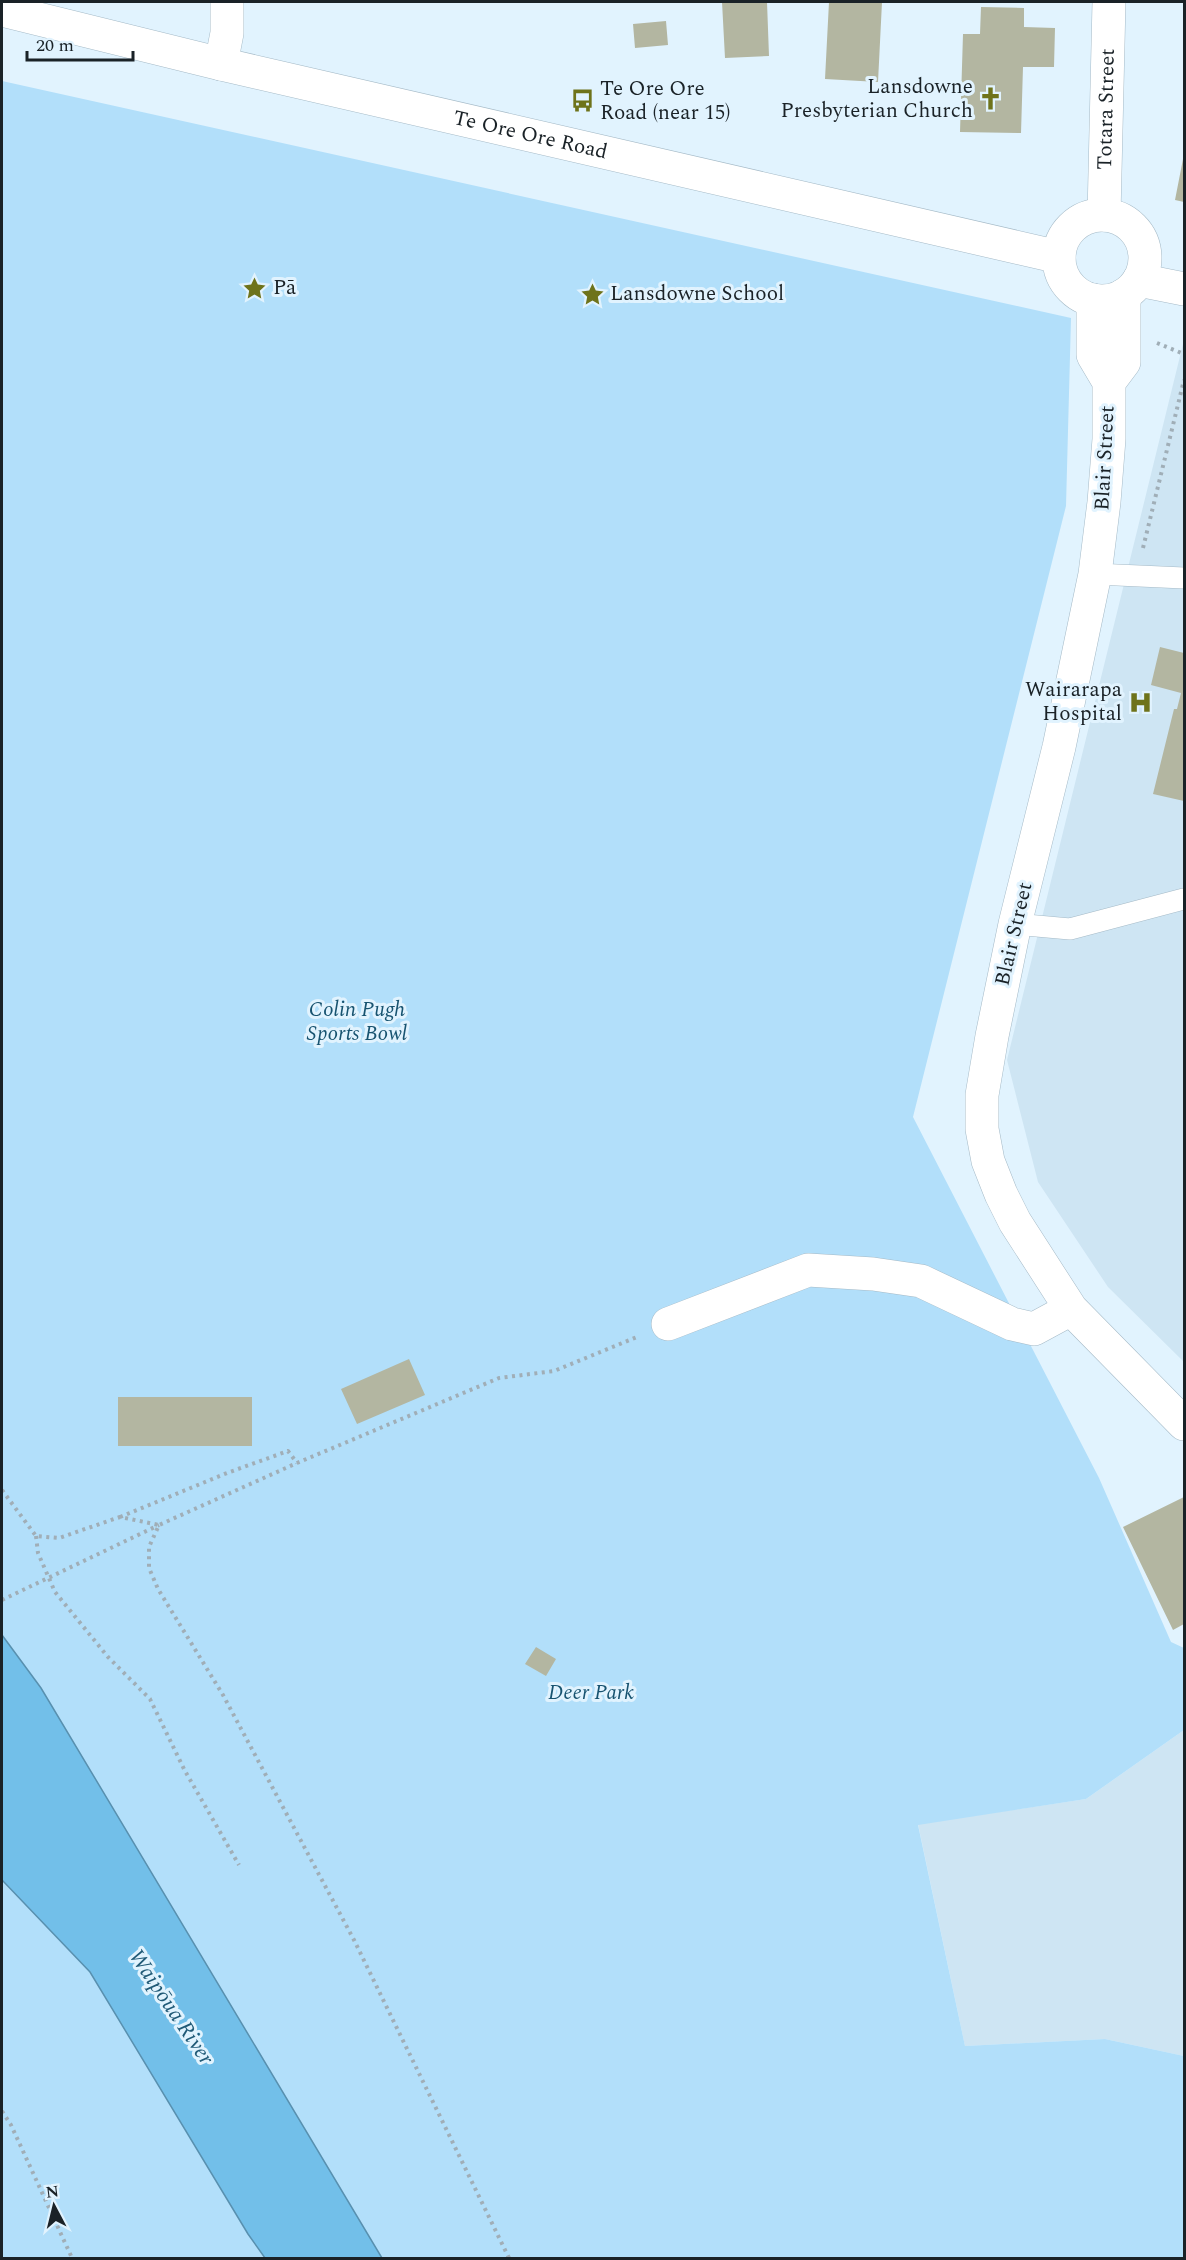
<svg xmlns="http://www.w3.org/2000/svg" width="1186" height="2260" viewBox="0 0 1186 2260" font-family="Spectral,serif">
  <rect width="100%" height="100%" fill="#e1f3fe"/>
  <path fill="#cee5f3" d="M 1183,344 L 1184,345 L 1184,1362 L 1108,1287 L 1038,1182 L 1007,1060 Z
    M 1184,1730 L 1184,2056 L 1105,2039 L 965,2046 L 918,1824 L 1086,1799 Z"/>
  <path fill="#b2dffa" d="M 2,81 L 1071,318 L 1066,506 L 913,1117 L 1099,1478 L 1171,1642 L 1184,1648 L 1184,1730 L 1086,1799 L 918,1825 L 965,2046 L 1105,2039 L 1184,2056 L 1184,2258 L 382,2258 L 41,1688 L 2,1635 Z
    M 2,1880 L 90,1972 L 248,2234 L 265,2258 L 2,2258 Z"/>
  <path fill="#72bfe9" stroke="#5890af" stroke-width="1.5" d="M 2,1635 L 41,1688 L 382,2258 L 265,2258 L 248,2234 L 90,1972 L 2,1880 Z"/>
  <path fill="#b3b6a1" d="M 722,2 L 767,2 L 769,56 L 725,58 Z
    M 829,2 L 882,2 L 878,82 L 825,79 Z
    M 981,7 L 1024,8 L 1024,27 L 1055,28 L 1054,67 L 1023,67 L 1021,133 L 960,132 L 963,34 L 980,34 Z
    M 666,21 L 668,45 L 635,48 L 633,24 Z
    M 1183,159 L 1184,159 L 1184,202 L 1175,200 Z
    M 1160,647 L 1184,653 L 1184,801 L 1153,794 L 1174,709 L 1177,709 L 1181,693 L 1151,685 Z
    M 409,1359 L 425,1395 L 357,1424 L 341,1389 Z
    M 118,1397 L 252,1397 L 252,1446 L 118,1446 Z
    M 1184,1497 L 1184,1624 L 1173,1630 L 1123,1527 Z
    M 536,1647 L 556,1659 L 546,1676 L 525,1664 Z"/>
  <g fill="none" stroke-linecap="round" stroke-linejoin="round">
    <defs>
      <path id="lane" d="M 1095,574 L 1184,578
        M 1015,924 L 1070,929 L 1184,899"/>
      <path id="street" d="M 221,64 L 227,33 L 227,2
        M 1093,300 L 1093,355 L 1109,382 L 1109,439 L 1104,502 L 1095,574 L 1059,747 L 1015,924 L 992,1036 L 982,1095 L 982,1129 L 988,1161 L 1001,1194 L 1015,1222 L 1071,1309 L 1184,1424
        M 1109,382 L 1124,362 L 1124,295
        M 668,1324 L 808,1270 L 873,1274 L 921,1281 L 1012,1324 L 1034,1329 L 1071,1309"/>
      <g id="secondary">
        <path id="s1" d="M 2,10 L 221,64 L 1059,257"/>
        <path id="s2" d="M 1104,215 L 1109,2"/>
        <circle cx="1102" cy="258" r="43"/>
        <path d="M 1139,280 L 1184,289"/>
      </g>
    </defs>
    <use href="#lane" stroke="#a5bac7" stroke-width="22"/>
    <use href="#street" stroke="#a5bac7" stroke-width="34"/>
    <use href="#secondary" stroke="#a5bac7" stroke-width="34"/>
    <path stroke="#a0aeb7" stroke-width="4" stroke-dasharray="3 4.5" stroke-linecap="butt" d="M 1157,343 L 1184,354
      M 1143,548 L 1184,380
      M 2,1490 L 36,1536 L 59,1538 L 120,1517 L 159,1525
      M 120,1517 L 227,1473 L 288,1451 L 297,1463
      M 36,1536 L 38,1553 L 55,1592 L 108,1657 L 150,1699 L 185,1771 L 239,1865
      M 2,2111 L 11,2125 L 72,2258
      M 509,2258 L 354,1940 L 223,1695 L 158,1589 L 149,1568 L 149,1547 L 159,1525 L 297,1463 L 499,1378 L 554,1371 L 637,1337"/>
    <use href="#lane" stroke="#fff" stroke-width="21"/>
    <use href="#street" stroke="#fff" stroke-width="33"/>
    <use href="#secondary" stroke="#fff" stroke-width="33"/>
    <path stroke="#a0aeb7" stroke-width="4" stroke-dasharray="3 4.5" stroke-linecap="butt" d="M 2,1600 L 159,1525"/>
  </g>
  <defs>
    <symbol id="church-bare" viewBox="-9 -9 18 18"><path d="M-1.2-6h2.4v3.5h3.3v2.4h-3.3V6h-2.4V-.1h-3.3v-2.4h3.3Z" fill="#6e731a" stroke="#e1f3fe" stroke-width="2.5" paint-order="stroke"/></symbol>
    <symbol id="bus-bare" viewBox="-9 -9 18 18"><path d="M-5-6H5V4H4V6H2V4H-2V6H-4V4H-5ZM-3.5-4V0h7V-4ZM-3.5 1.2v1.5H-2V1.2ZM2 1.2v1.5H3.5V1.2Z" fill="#6e731a" stroke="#e1f3fe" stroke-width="2.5" paint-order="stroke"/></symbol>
    <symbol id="sight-bare" viewBox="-9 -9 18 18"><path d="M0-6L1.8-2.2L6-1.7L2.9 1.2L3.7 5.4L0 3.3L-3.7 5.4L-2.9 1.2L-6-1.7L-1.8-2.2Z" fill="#6e731a" stroke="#e1f3fe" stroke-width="2.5" paint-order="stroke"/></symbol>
    <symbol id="hospital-bare" viewBox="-9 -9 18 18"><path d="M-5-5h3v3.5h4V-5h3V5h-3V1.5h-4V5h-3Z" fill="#6e731a" stroke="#e1f3fe" stroke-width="2.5" paint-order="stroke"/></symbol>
  </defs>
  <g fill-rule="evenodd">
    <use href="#church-bare" x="974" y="82" width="33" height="33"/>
    <use href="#bus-bare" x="566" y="84" width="33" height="33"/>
    <use href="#sight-bare" x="238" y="272" width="33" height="33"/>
    <use href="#sight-bare" x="576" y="278" width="33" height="33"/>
    <use href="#hospital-bare" x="1124" y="686" width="33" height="33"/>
  </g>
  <g text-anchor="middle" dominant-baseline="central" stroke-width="6" stroke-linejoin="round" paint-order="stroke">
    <g font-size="21" fill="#1a2227" stroke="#e1f3fe" text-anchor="start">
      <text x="973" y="87" text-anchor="end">Lansdowne<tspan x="973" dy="24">Presbyterian Church</tspan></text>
      <text x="600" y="89">Te Ore Ore<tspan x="600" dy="24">Road (near 15)</tspan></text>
      <text x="273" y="288">Pā</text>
      <text x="610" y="294">Lansdowne School</text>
      <text x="1122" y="690" text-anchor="end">Wairarapa<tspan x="1122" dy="24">Hospital</tspan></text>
    </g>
    <g font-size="21" fill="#1a2227" stroke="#e1f3fe">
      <text stroke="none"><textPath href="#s2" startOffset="106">Totara Street</textPath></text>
      <text stroke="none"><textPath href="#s1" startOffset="543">Te Ore Ore Road</textPath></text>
      <text transform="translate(1105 458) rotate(-87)">Blair Street</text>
      <text transform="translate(1014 934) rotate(-77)">Blair Street</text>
    </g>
    <g font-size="21" font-style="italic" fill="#175370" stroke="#e1f3fe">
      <text x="357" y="1010">Colin Pugh<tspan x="357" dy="24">Sports Bowl</tspan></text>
      <text x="591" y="1693">Deer Park</text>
    </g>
    <g font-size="22" font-style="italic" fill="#205a77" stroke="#e1f3fe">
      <text transform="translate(171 2007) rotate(56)">Waipōua River</text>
    </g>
  </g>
  <rect width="1186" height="2260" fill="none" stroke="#1a2227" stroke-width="6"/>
  <g transform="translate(54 2206) rotate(353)" stroke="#e1f3fe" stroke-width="4.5" paint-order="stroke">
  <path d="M0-4.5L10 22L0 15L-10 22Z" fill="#1a2227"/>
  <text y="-9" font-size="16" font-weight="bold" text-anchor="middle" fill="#1a2227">N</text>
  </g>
  <path d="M27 51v9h106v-9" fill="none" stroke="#1a2227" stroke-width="3"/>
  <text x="36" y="51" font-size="18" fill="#1a2227" stroke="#e1f3fe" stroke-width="4.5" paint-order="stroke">20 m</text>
</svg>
